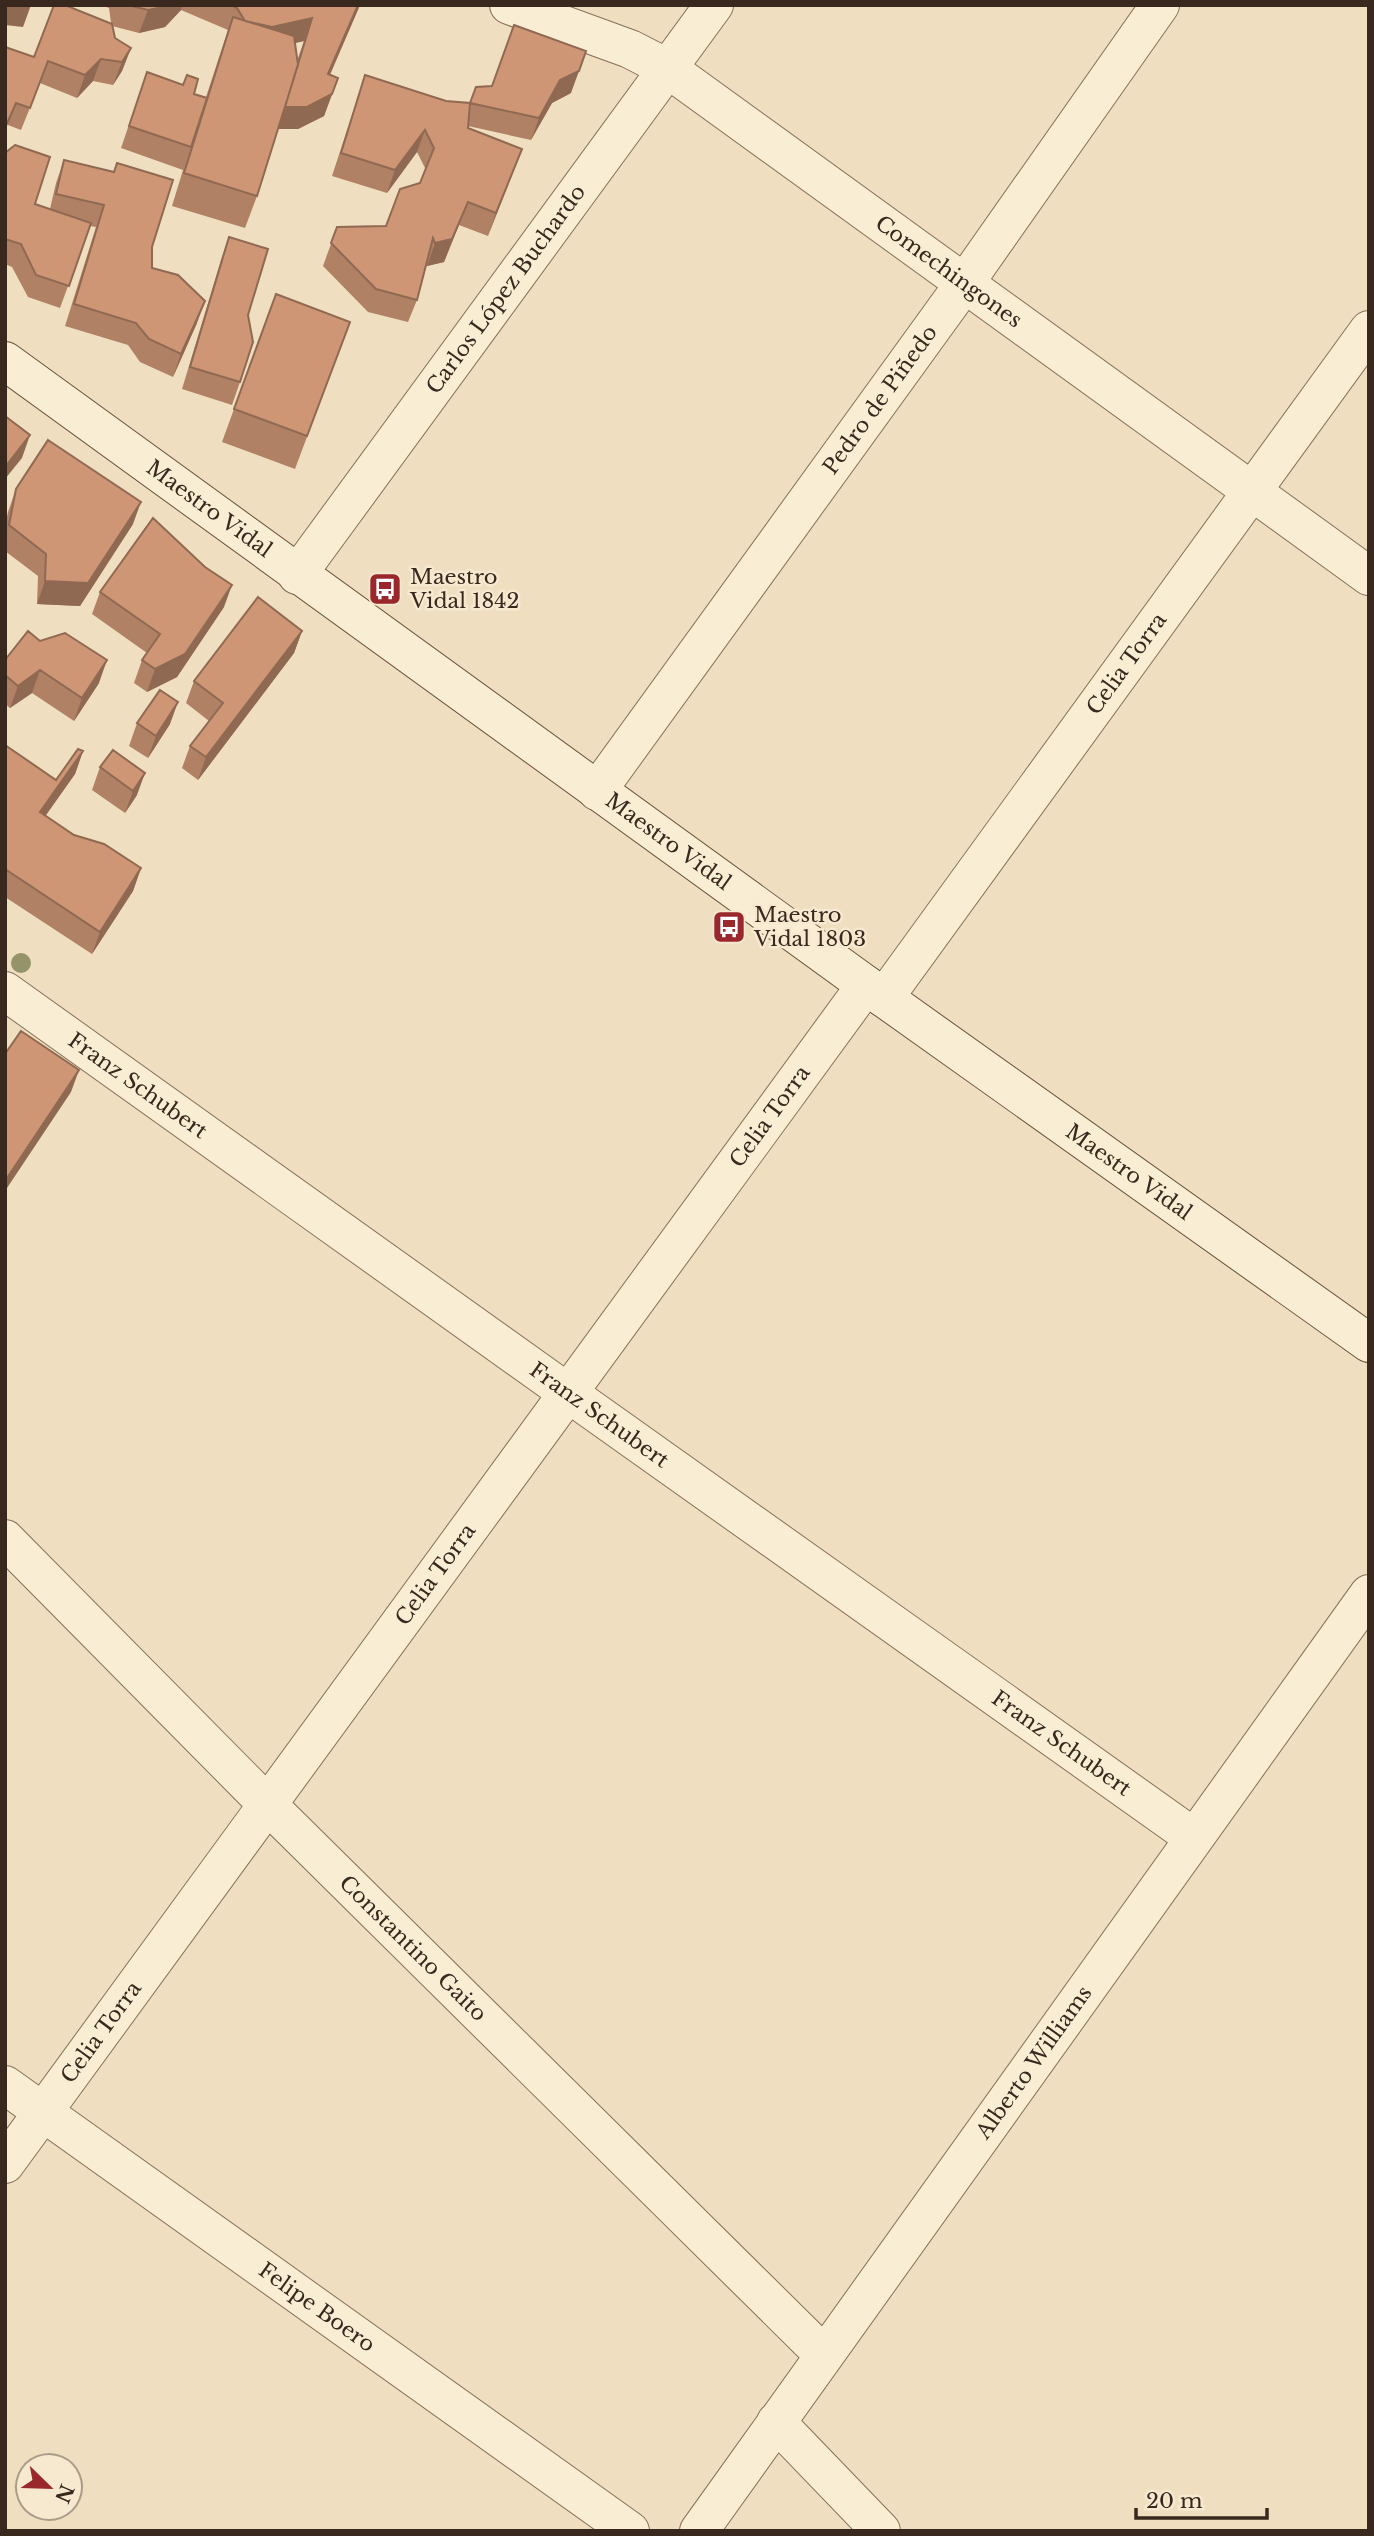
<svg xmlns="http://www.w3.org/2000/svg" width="1374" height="2536" viewBox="0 0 1374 2536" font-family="'Libre Baskerville',serif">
  <rect width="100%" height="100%" fill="#efdfc0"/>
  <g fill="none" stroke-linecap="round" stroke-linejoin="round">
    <defs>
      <g id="street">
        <path id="s1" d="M 509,5 L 630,49 L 667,68 L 1369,576"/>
        <path id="s2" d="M 297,575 L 714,5"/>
        <path id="s3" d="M 597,791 L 964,284 L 1160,5"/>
        <path id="s4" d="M 5,991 L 568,1393 L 1193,1837"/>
        <path id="s5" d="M 884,998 L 1369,330"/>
        <path id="s6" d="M 5,1539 L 268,1805 L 824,2355"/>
        <path id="s7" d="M 5,2085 L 630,2531"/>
        <path id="s8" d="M 5,2164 L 866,985"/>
        <path d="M 776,2422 L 881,2531"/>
        <path id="s9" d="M 699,2531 L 1369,1594"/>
      </g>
      <g id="secondary">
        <path id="s10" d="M 5,361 L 884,998 L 1369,1343"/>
      </g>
    </defs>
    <use href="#street" stroke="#887058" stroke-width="40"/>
    <use href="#secondary" stroke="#6a513b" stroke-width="40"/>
    <use href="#street" stroke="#f9edd4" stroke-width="38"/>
    <use href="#secondary" stroke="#f9edd4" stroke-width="38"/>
  </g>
  <circle fill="#94936a" cx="21" cy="963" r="10"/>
  <path fill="#b18165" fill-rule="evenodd" d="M 101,5 L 360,5 L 330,75 L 338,78 L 324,116 L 298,129 L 278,129 L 257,196 L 245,228 L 172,206 L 183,170 L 121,148 L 147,72 L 194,94 L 206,97 L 228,30 L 181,10 L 165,27 L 139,33 L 112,26 L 115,38 L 131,48 L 122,71 L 113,85 L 93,81 L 77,98 L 40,83 L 21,130 L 8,125 L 5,47 L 34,57 L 111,23 L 109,8 ZM 304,41 L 297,61 L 295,43 Z
    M 365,75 L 446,101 L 470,103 L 571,93 L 552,103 L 531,140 L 468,126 L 468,128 L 522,149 L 488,236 L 459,225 L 444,262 L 427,266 L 426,264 L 417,300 L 408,322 L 368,312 L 323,266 L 337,227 L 386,226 L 420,183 L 426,170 L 417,152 L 387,193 L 332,176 Z
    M 5,153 L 35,204 L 50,209 L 56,183 L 64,160 L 152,247 L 152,268 L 197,323 L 173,377 L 140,362 L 128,345 L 65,326 L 96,227 L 90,226 L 60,308 L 28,297 L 12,267 L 5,264 Z
    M 229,237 L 240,382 L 232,405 L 182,389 L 221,260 Z
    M 350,322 L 295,469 L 222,442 L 234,409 Z
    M 16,489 L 133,524 L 80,606 L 37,604 L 38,576 L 5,551 L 5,526 L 8,512 Z
    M 100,592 L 224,607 L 177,677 L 147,692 L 134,683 L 142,660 L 147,653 L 92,614 Z
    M 302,631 L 294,653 L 198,780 L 182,768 L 190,746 L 209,721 L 186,703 L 194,681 Z
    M 40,641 L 99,683 L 74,721 L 32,693 L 10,708 L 5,704 L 5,660 Z
    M 137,723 L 170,724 L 148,758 L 129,746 Z
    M 5,745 L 56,780 L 83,751 L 75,774 L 45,816 L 74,835 L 141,868 L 133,891 L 92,954 L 5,897 Z
    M 113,750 L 137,795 L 125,813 L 92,790 L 100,767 Z"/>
  <path fill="#906952" d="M 5,5 L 31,5 L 23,27 L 5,25 Z
    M 173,5 L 182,5 L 181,10 L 165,27 L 139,33 L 148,10 Z
    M 358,5 L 360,5 L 320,97 L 328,74 Z
    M 312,18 L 304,41 L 264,50 L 272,27 Z
    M 131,48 L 122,71 L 113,85 L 122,62 Z
    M 101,59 L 93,81 L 77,98 L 85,75 Z
    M 579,71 L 571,93 L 552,103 L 531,140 L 539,118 L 560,80 Z
    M 338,78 L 324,116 L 298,129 L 276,129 L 284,107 Z
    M 425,130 L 417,152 L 387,193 L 395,170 Z
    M 522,149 L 513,172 L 488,236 L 496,213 Z
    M 468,202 L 444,262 L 427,266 L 435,243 Z
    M 205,301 L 197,323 L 173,377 L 181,354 Z
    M 30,435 L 22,458 L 5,479 L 5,467 Z
    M 141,502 L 133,524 L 80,606 L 37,604 L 45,581 Z
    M 232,585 L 224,607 L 177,677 L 147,692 L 155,669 Z
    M 302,631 L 294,653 L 198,780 L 206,757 Z
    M 107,660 L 99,683 L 74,721 L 82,698 Z
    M 40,670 L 32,693 L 10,708 L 18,686 Z
    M 178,702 L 170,724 L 148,758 L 156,736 Z
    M 83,751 L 75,774 L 32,835 L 40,812 Z
    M 145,773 L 137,795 L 125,813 L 133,791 Z
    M 141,868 L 133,891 L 92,954 L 100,932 Z
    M 79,1070 L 71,1092 L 5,1191 L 5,1181 Z"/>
  <path fill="#ce9675" stroke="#906952" stroke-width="2" d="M 54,5 L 65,5 L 112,24 L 115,38 L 131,48 L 122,62 L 101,59 L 85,75 L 48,61 L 30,108 L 16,103 L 5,128 L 5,47 L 34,57 Z
    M 128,5 L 173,5 L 148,10 Z
    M 231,5 L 358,5 L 328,74 L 338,78 L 332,94 L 307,107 L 285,107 L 312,18 L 272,27 L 245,21 L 237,8 Z
    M 233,17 L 294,36 L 298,65 L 257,196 L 184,173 Z
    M 514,25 L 586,51 L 579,71 L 560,80 L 539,118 L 470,103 L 476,87 L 492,86 Z
    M 147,72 L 183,85 L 187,75 L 198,79 L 194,94 L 207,98 L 191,147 L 129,126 Z
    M 365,75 L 446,101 L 470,103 L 468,128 L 522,149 L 496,213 L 468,202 L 452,239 L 435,243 L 433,238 L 417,300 L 376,289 L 331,243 L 337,227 L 386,226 L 400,189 L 420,183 L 434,148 L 425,130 L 395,170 L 341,153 Z
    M 15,145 L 50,157 L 35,204 L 91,223 L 69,286 L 36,275 L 21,244 L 5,239 L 5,153 Z
    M 64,160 L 114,172 L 117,163 L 173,180 L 152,247 L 152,268 L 178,275 L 205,301 L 181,354 L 149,339 L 136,323 L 74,304 L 104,205 L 56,194 Z
    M 229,237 L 268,249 L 248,315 L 253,342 L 240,382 L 190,367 Z
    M 276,294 L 350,322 L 307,436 L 234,409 Z
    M 5,416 L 30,435 L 5,467 Z
    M 48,440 L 141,502 L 88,583 L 45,581 L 46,554 L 9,525 L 16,489 Z
    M 153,518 L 205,567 L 232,585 L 185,654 L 155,669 L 142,660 L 160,634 L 100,592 Z
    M 258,597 L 302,631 L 206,757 L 190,746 L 223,703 L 194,681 Z
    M 28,631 L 40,641 L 65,633 L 107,660 L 82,698 L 40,670 L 18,686 L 5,675 L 5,660 Z
    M 160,690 L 178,702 L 156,736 L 137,723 Z
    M 5,745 L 56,780 L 78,749 L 83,751 L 40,812 L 74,835 L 104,844 L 141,868 L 100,932 L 5,869 Z
    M 113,750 L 145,773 L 133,791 L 100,767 Z
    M 21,1031 L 79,1070 L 5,1181 L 5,1054 Z"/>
  <defs>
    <symbol id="bus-square" viewBox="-11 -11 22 22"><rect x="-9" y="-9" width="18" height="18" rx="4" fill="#99272c" stroke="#f6e9d0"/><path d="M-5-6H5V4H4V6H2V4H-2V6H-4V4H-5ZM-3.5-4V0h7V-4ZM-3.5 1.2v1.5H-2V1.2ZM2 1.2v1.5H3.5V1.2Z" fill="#fff"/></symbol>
  </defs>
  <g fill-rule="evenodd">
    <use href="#bus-square" x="366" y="570" width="38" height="38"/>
    <use href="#bus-square" x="710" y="908" width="38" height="38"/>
  </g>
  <g text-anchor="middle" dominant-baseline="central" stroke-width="5" stroke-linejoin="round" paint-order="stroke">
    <g font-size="21" fill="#38281d" stroke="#f6e9d0">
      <text stroke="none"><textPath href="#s1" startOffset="518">Comechingones</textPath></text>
      <text stroke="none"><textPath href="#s2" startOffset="354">Carlos López Buchardo</textPath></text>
      <text stroke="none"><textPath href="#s3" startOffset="483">Pedro de Piñedo</textPath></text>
      <text stroke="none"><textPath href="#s10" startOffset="252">Maestro Vidal</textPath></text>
      <text stroke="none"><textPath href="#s5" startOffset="413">Celia Torra</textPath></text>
      <text stroke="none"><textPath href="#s10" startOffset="819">Maestro Vidal</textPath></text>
      <text stroke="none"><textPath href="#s4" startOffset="163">Franz Schubert</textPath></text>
      <text stroke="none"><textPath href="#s8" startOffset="1297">Celia Torra</textPath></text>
      <text stroke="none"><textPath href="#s10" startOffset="1386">Maestro Vidal</textPath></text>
      <text stroke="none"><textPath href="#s4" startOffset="730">Franz Schubert</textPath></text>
      <text stroke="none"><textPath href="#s8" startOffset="730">Celia Torra</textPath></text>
      <text stroke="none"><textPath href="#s4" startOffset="1297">Franz Schubert</textPath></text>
      <text stroke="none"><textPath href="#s6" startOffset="578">Constantino Gaito</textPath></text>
      <text stroke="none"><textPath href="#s8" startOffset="163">Celia Torra</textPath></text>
      <text stroke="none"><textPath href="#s9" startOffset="576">Alberto Williams</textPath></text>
      <text stroke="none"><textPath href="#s7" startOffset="383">Felipe Boero</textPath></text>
    </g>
    <g font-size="21" fill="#38281d" stroke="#f6e9d0" text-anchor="start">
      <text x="410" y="577">Maestro<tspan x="410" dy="24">Vidal 1842</tspan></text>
      <text x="754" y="915">Maestro<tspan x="754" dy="24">Vidal 1803</tspan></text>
    </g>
  </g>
  <rect width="1374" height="2536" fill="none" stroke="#38281d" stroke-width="14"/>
  <g transform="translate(49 2487) rotate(113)"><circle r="33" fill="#f6e9d0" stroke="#aa9c88" stroke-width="2"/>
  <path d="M0-5L12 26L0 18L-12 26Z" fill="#99272c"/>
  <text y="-10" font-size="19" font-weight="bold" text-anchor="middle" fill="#38281d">N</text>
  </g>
  <path d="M1136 2508v10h131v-10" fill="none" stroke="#38281d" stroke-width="3.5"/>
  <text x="1146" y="2508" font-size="21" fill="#38281d" stroke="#f6e9d0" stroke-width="5" paint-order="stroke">20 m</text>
</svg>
